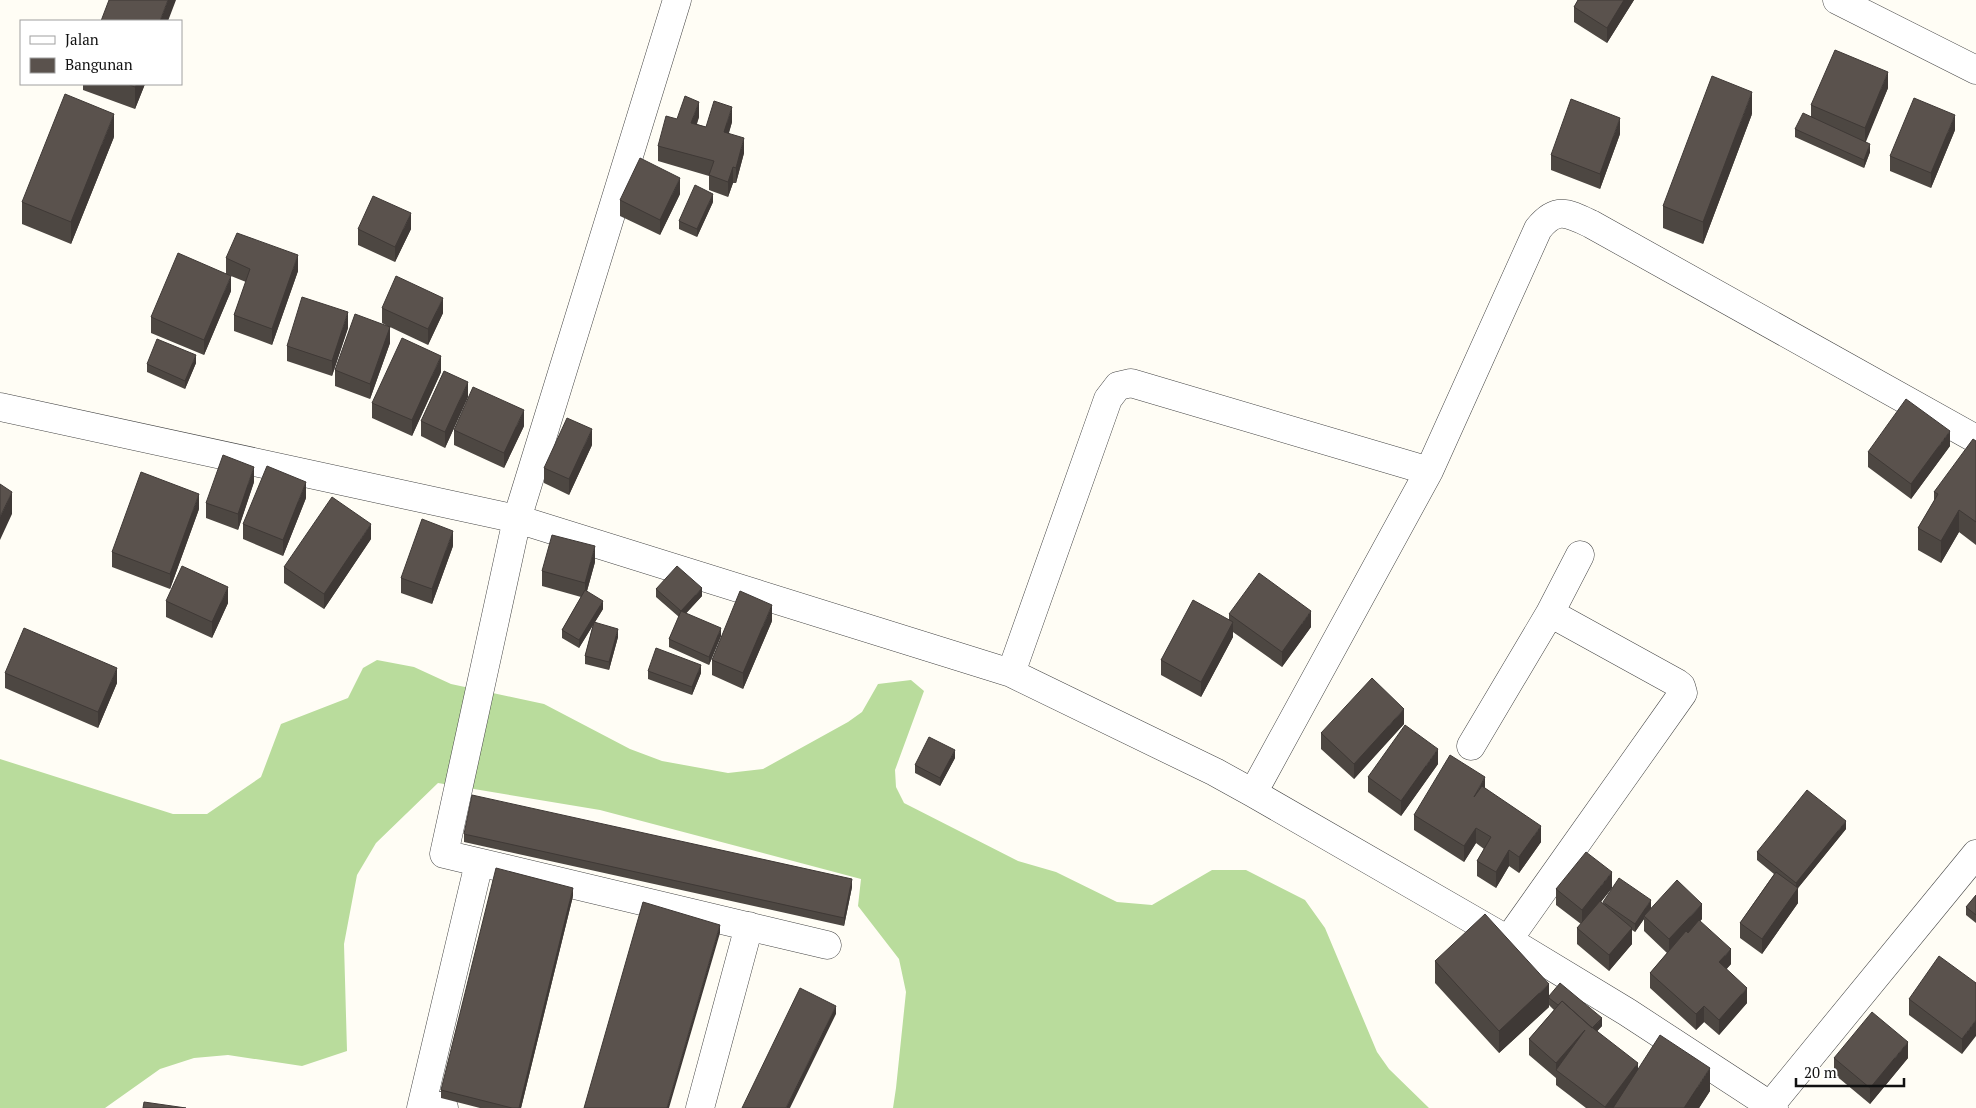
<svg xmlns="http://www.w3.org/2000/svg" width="1976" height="1108" viewBox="0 0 1976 1108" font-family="'PT Serif',serif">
  <rect width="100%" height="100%" fill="#fffdf5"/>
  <path fill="#b9dc9c" d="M 377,660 L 414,667 L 451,684 L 544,704 L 630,749 L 662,761 L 728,773 L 763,769 L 848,722 L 862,712 L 878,684 L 911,680 L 924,691 L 895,770 L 896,787 L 904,803 L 1018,861 L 1056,872 L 1117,902 L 1152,905 L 1212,870 L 1246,870 L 1305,900 L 1325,928 L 1377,1052 L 1389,1069 L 1429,1108 L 893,1108 L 896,1088 L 906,992 L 899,959 L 858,906 L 861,879 L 600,810 L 438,783 L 376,843 L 357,875 L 344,944 L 347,1051 L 302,1066 L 228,1055 L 194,1058 L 160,1069 L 105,1108 L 0,1108 L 0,759 L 173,814 L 207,814 L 261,777 L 281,724 L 348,698 L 363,668 Z"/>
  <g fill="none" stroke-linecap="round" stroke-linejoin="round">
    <defs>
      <path id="minor" d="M 677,0 L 517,519 L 444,854 L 827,945
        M 1837,0 L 1976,70
        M 0,407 L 517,519 L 1011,673 L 1215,772 L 1253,793 L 1508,940 L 1627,1012 L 1774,1108
        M 1011,673 L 1108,399 L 1118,386 L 1131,383 L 1429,471
        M 1471,746 L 1550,613 L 1580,555
        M 1253,793 L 1429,471 L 1538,229 C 1556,206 1568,213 1591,224 L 1976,439
        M 1508,940 L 1683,693 L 1681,686 L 1677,683 L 1550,613
        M 423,1100 L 444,1108
        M 421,1108 L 479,863
        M 700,1108 L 749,926
        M 1768,1108 L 1976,854"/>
    </defs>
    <use href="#minor" stroke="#444" stroke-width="29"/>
    <use href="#minor" stroke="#fff" stroke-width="28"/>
  </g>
  <path fill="#4d4742" d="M 1578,0 L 1634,0 L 1607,43 L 1574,22 L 1574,7 Z
    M 83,84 L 145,84 L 135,109 L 83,90 Z
    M 1888,88 L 1865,142 L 1870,152 L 1864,168 L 1795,137 L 1795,129 L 1811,117 L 1811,105 Z
    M 1752,114 L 1703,244 L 1663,228 L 1663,206 Z
    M 699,117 L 697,124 L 706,127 L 732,122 L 729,133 L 744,153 L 736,183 L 733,183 L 728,197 L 709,190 L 709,176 L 658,161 L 658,146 L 677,119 Z
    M 1955,130 L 1931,188 L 1890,171 L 1890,156 Z
    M 1620,134 L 1600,189 L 1551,170 L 1551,155 Z
    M 114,137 L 71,244 L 22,224 L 22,202 Z
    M 680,194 L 660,235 L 620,216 L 620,200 Z
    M 713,202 L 697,237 L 679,229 L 679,221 Z
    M 358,229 L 411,229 L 395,262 L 358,245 Z
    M 226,258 L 298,271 L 272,345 L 234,331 L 234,315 L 246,282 L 226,274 Z
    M 231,291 L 204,355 L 151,333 L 151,317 Z
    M 382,308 L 443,313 L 428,345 L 390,327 L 390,343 L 370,399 L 335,386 L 335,370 L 389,327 L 382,323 Z
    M 348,328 L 332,376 L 287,361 L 287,346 Z
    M 196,363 L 185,389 L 147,372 L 147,364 Z
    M 441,372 L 412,436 L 372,418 L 372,403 Z
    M 468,397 L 445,448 L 421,436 L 421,421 Z
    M 524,426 L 504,468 L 454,445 L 454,430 Z
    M 1976,441 L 1976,545 L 1959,532 L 1941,563 L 1918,550 L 1918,528 L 1934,501 L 1934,492 Z
    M 592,445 L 569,495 L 544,483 L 544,468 Z
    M 1950,446 L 1911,499 L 1868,467 L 1868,452 Z
    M 254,482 L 238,530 L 206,518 L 206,503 Z
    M 306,498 L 283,556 L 243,539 L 243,524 Z
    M 199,509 L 170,589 L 112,567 L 112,552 Z
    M 371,539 L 324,609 L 284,583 L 284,567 Z
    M 453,546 L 432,604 L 401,593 L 401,578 Z
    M 595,562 L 587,591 L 603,609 L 595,622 L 618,637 L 609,670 L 585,664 L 585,656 L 593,625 L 579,648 L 562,638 L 562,630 L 581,597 L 542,586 L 542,571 Z
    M 656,589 L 702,596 L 686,613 L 721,636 L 709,665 L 669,647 L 669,639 L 679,617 L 656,597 Z
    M 166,601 L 228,603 L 212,638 L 166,617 Z
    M 1229,614 L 1311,627 L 1282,667 L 1233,632 L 1233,637 L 1201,697 L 1161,675 L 1161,660 L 1229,619 Z
    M 772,621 L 743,689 L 712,675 L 712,660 Z
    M 648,671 L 701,673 L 692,695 L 648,679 Z
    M 5,673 L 117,683 L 98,728 L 5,688 Z
    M 1404,724 L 1354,779 L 1321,749 L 1321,733 Z
    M 955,758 L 940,786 L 915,773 L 915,765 Z
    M 1438,764 L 1401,816 L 1368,792 L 1368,777 Z
    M 1485,788 L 1541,842 L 1519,873 L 1509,866 L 1496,888 L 1477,876 L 1477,861 L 1484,849 L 1476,843 L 1464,862 L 1414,830 L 1414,815 Z
    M 1846,829 L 1798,888 L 1798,903 L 1762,954 L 1740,938 L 1740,923 L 1774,874 L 1757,860 L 1757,852 Z
    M 464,834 L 852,887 L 844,926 L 464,842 Z
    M 1612,888 L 1601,902 L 1603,903 L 1650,908 L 1702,919 L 1700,921 L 1731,964 L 1726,969 L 1747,1003 L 1719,1035 L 1704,1022 L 1696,1030 L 1650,988 L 1650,973 L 1667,953 L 1644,931 L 1644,919 L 1635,932 L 1632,930 L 1632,944 L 1609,971 L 1577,944 L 1577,928 L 1581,924 L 1556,905 L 1556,889 Z
    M 1976,895 L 1976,923 L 1966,915 L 1966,907 Z
    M 573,896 L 521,1108 L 480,1108 L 441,1098 L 441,1090 Z
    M 1435,961 L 1549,996 L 1602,1026 L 1597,1031 L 1638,1069 L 1710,1091 L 1699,1108 L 1586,1108 L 1556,1085 L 1556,1078 L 1529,1055 L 1529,1039 L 1554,1010 L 1549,1005 L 1549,1007 L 1499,1053 L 1435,983 Z
    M 1976,983 L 1962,1054 L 1909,1015 L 1909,999 Z
    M 1834,1058 L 1908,1058 L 1870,1104 L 1834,1074 Z"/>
  <path fill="#3f3936" d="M 168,0 L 176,0 L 168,21 L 160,21 Z
    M 1624,0 L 1634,0 L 1607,43 L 1607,28 Z
    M 1888,72 L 1888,88 L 1865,144 L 1865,128 Z
    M 137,84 L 145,84 L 135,109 L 135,87 Z
    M 1752,92 L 1752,114 L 1703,244 L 1703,222 Z
    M 699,102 L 699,117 L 691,138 L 691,123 Z
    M 732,107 L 732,122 L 724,148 L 724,132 Z
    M 114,114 L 114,137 L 71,244 L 71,222 Z
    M 1955,115 L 1955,130 L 1931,188 L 1931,173 Z
    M 1620,118 L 1620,134 L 1600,189 L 1600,174 Z
    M 744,138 L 744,153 L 736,183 L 736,168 Z
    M 1870,144 L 1870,152 L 1864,168 L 1864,160 Z
    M 733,167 L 733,183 L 728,197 L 728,182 Z
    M 680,178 L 680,194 L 660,235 L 660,220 Z
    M 713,194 L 713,202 L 697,237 L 697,229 Z
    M 411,213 L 411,229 L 395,262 L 395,247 Z
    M 298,255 L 298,271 L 272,345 L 272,329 Z
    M 231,276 L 231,291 L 204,355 L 204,340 Z
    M 443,298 L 443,313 L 428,345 L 428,329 Z
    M 348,312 L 348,328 L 332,376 L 332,361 Z
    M 390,327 L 390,343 L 370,399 L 370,384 Z
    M 196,355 L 196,363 L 185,389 L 185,381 Z
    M 441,356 L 441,372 L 412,436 L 412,420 Z
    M 468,382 L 468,397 L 445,448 L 445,432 Z
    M 524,410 L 524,426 L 504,468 L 504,453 Z
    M 592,429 L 592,445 L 569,495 L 569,479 Z
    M 1950,431 L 1950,446 L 1911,499 L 1911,484 Z
    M 254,467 L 254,482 L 238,530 L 238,514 Z
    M 306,482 L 306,498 L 283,556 L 283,540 Z
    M 12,492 L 12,514 L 0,540 L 0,517 Z
    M 199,494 L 199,509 L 170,589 L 170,574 Z
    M 1959,510 L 1959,532 L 1941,563 L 1941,541 Z
    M 371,524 L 371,539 L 324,609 L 324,594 Z
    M 453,531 L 453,546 L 432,604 L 432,589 Z
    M 595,546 L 595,562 L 585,598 L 585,583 Z
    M 228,587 L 228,603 L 212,638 L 212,622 Z
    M 702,588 L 702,596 L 681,619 L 681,611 Z
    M 603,601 L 603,609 L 579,648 L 579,640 Z
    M 772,605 L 772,621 L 743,689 L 743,673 Z
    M 1311,611 L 1311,627 L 1282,667 L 1282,652 Z
    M 1233,622 L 1233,637 L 1201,697 L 1201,682 Z
    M 721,628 L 721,636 L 709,665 L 709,657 Z
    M 618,629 L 618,637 L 609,670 L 609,662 Z
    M 701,665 L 701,673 L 692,695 L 692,687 Z
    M 117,668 L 117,683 L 98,728 L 98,712 Z
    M 1404,709 L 1404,724 L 1354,779 L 1354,764 Z
    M 1438,749 L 1438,764 L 1401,816 L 1401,801 Z
    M 955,750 L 955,758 L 940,786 L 940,778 Z
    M 1485,777 L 1485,793 L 1474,797 Z
    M 1846,821 L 1846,829 L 1798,888 L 1798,903 L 1762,954 L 1762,939 L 1796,891 L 1796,883 Z
    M 1541,826 L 1541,842 L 1519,873 L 1519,857 Z
    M 1476,828 L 1476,843 L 1464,862 L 1464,846 Z
    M 1509,850 L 1509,866 L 1496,888 L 1496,872 Z
    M 1612,872 L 1612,888 L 1582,925 L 1582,910 Z
    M 852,879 L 852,887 L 844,926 L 844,918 Z
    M 573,888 L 573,896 L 521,1108 L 519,1108 Z
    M 1651,900 L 1651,908 L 1644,916 L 1644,919 L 1635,932 L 1635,924 Z
    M 1702,904 L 1702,919 L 1669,955 L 1669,939 Z
    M 720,925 L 720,933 L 669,1108 L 667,1108 Z
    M 1632,928 L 1632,944 L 1609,971 L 1609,955 Z
    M 1731,949 L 1731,964 L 1719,978 L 1719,962 Z
    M 1549,984 L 1549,1007 L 1499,1053 L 1499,1031 Z
    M 1747,988 L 1747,1003 L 1719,1035 L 1719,1020 Z
    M 836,1006 L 836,1014 L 790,1108 L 786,1108 Z
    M 1704,1006 L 1704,1022 L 1696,1030 L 1696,1014 Z
    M 1602,1018 L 1602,1026 L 1589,1040 L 1589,1032 Z
    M 1976,1020 L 1976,1036 L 1962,1054 L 1962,1039 Z
    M 1585,1030 L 1556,1070 L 1556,1063 Z
    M 1908,1042 L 1908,1058 L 1870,1104 L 1870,1088 Z
    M 1638,1063 L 1638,1079 L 1616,1108 L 1605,1108 L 1605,1107 Z
    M 1710,1068 L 1710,1091 L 1699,1108 L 1684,1108 Z"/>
  <path fill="#5a524d" stroke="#3f3936" d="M 109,0 L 168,0 L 160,21 L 101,21 Z
    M 1578,0 L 1624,0 L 1607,28 L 1574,7 Z
    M 1835,50 L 1888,72 L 1865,128 L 1811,105 Z
    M 1712,76 L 1752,92 L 1703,222 L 1663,206 Z
    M 127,84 L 137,84 L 135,87 Z
    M 65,94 L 114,114 L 71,222 L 22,202 Z
    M 685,96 L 699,102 L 691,123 L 706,127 L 714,101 L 732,107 L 724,132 L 744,138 L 736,168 L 733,167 L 728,182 L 709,175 L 714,161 L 658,146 L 666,116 L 677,119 Z
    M 1914,98 L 1955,115 L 1931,173 L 1890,156 Z
    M 1571,99 L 1620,118 L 1600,174 L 1551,155 Z
    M 1803,113 L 1870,144 L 1864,160 L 1795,129 Z
    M 640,158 L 680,178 L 660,220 L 620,200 Z
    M 695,185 L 713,194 L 697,229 L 679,221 Z
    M 373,196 L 411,213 L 395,247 L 358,229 Z
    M 237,233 L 298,255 L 272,329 L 234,315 L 250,269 L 226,258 Z
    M 178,253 L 231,276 L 204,340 L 151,317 Z
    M 396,276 L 443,298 L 428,329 L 382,308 Z
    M 302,297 L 348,312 L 332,361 L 287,346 Z
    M 355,314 L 390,327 L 370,384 L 335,370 Z
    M 402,338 L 441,356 L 412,420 L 372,403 Z
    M 157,339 L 196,355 L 185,381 L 147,364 Z
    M 444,371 L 468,382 L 445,432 L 421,421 Z
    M 473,387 L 524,410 L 504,453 L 454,430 Z
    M 1906,399 L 1950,431 L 1911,484 L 1868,452 Z
    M 567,418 L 592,429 L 569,479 L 544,468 Z
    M 1973,439 L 1976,441 L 1976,522 L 1959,510 L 1941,541 L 1918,528 L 1938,494 L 1934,492 Z
    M 223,455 L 254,467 L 238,514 L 206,503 Z
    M 267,466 L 306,482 L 283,540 L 243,524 Z
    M 141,472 L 199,494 L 170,574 L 112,552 Z
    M 0,484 L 12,492 L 0,517 Z
    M 332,497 L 371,524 L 324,594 L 284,567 Z
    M 422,519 L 453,531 L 432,589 L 401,578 Z
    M 552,535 L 595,546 L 585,583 L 542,571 Z
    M 182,566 L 228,587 L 212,622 L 166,601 Z
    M 677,566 L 702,588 L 681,611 L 656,589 Z
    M 1259,573 L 1311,611 L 1282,652 L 1229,614 Z
    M 585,590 L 603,601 L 579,640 L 562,630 Z
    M 740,591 L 772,605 L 743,673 L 712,660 Z
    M 1193,600 L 1233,622 L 1201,682 L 1161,660 Z
    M 681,611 L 721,628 L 709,657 L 669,639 Z
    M 594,622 L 618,629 L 609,662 L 585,656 Z
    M 24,628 L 117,668 L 98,712 L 5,673 Z
    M 656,648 L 701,665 L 692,687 L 648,671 Z
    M 1372,678 L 1404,709 L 1354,764 L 1321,733 Z
    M 1405,725 L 1438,749 L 1401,801 L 1368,777 Z
    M 929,737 L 955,750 L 940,778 L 915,765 Z
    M 1450,755 L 1485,777 L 1474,797 L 1482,786 L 1541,826 L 1519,857 L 1509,850 L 1496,872 L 1477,861 L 1491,837 L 1476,828 L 1464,846 L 1414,815 Z
    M 1807,790 L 1846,821 L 1796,883 L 1757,852 Z
    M 472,795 L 852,879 L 844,918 L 464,834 Z
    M 1586,852 L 1612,872 L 1582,910 L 1556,889 Z
    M 496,868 L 573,888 L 519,1108 L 512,1108 L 441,1090 Z
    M 1776,872 L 1798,888 L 1762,939 L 1740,923 Z
    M 1619,878 L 1651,900 L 1635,924 L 1603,902 Z
    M 1677,880 L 1702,904 L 1669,939 L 1644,916 Z
    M 1976,895 L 1976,915 L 1966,907 Z
    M 1600,901 L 1632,928 L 1609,955 L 1577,928 Z
    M 643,902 L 720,925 L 667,1108 L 584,1108 Z
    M 1485,914 L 1549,984 L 1499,1031 L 1435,961 Z
    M 1699,920 L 1731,949 L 1719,962 L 1747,988 L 1719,1020 L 1704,1006 L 1696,1014 L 1650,973 L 1686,931 L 1688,933 Z
    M 1939,956 L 1976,983 L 1976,1020 L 1962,1039 L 1909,999 Z
    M 1560,983 L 1602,1018 L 1592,1028 L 1562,1001 L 1558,1005 L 1549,998 L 1549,996 Z
    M 800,988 L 836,1006 L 786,1108 L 742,1108 Z
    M 1562,1001 L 1589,1025 L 1638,1063 L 1605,1107 L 1556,1070 L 1585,1030 L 1556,1063 L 1529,1039 Z
    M 1872,1012 L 1908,1042 L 1870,1088 L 1834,1058 Z
    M 1660,1035 L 1710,1068 L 1684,1108 L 1613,1108 Z
    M 144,1102 L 186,1108 L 143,1108 Z"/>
  <rect x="20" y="20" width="162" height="65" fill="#ffffff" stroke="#a0a0a0"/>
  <rect x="30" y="36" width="25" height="8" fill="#ffffff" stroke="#a0a0a0"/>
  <text x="65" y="45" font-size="15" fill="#111111">Jalan</text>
  <rect x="30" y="58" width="25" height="15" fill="#5a524d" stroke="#a0a0a0"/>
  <text x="65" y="70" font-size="15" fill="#111111">Bangunan</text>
  <path d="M1796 1078v8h108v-8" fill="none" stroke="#111111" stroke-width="2.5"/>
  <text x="1804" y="1078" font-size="15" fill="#111111" stroke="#ffffff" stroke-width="4" paint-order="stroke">20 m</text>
</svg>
